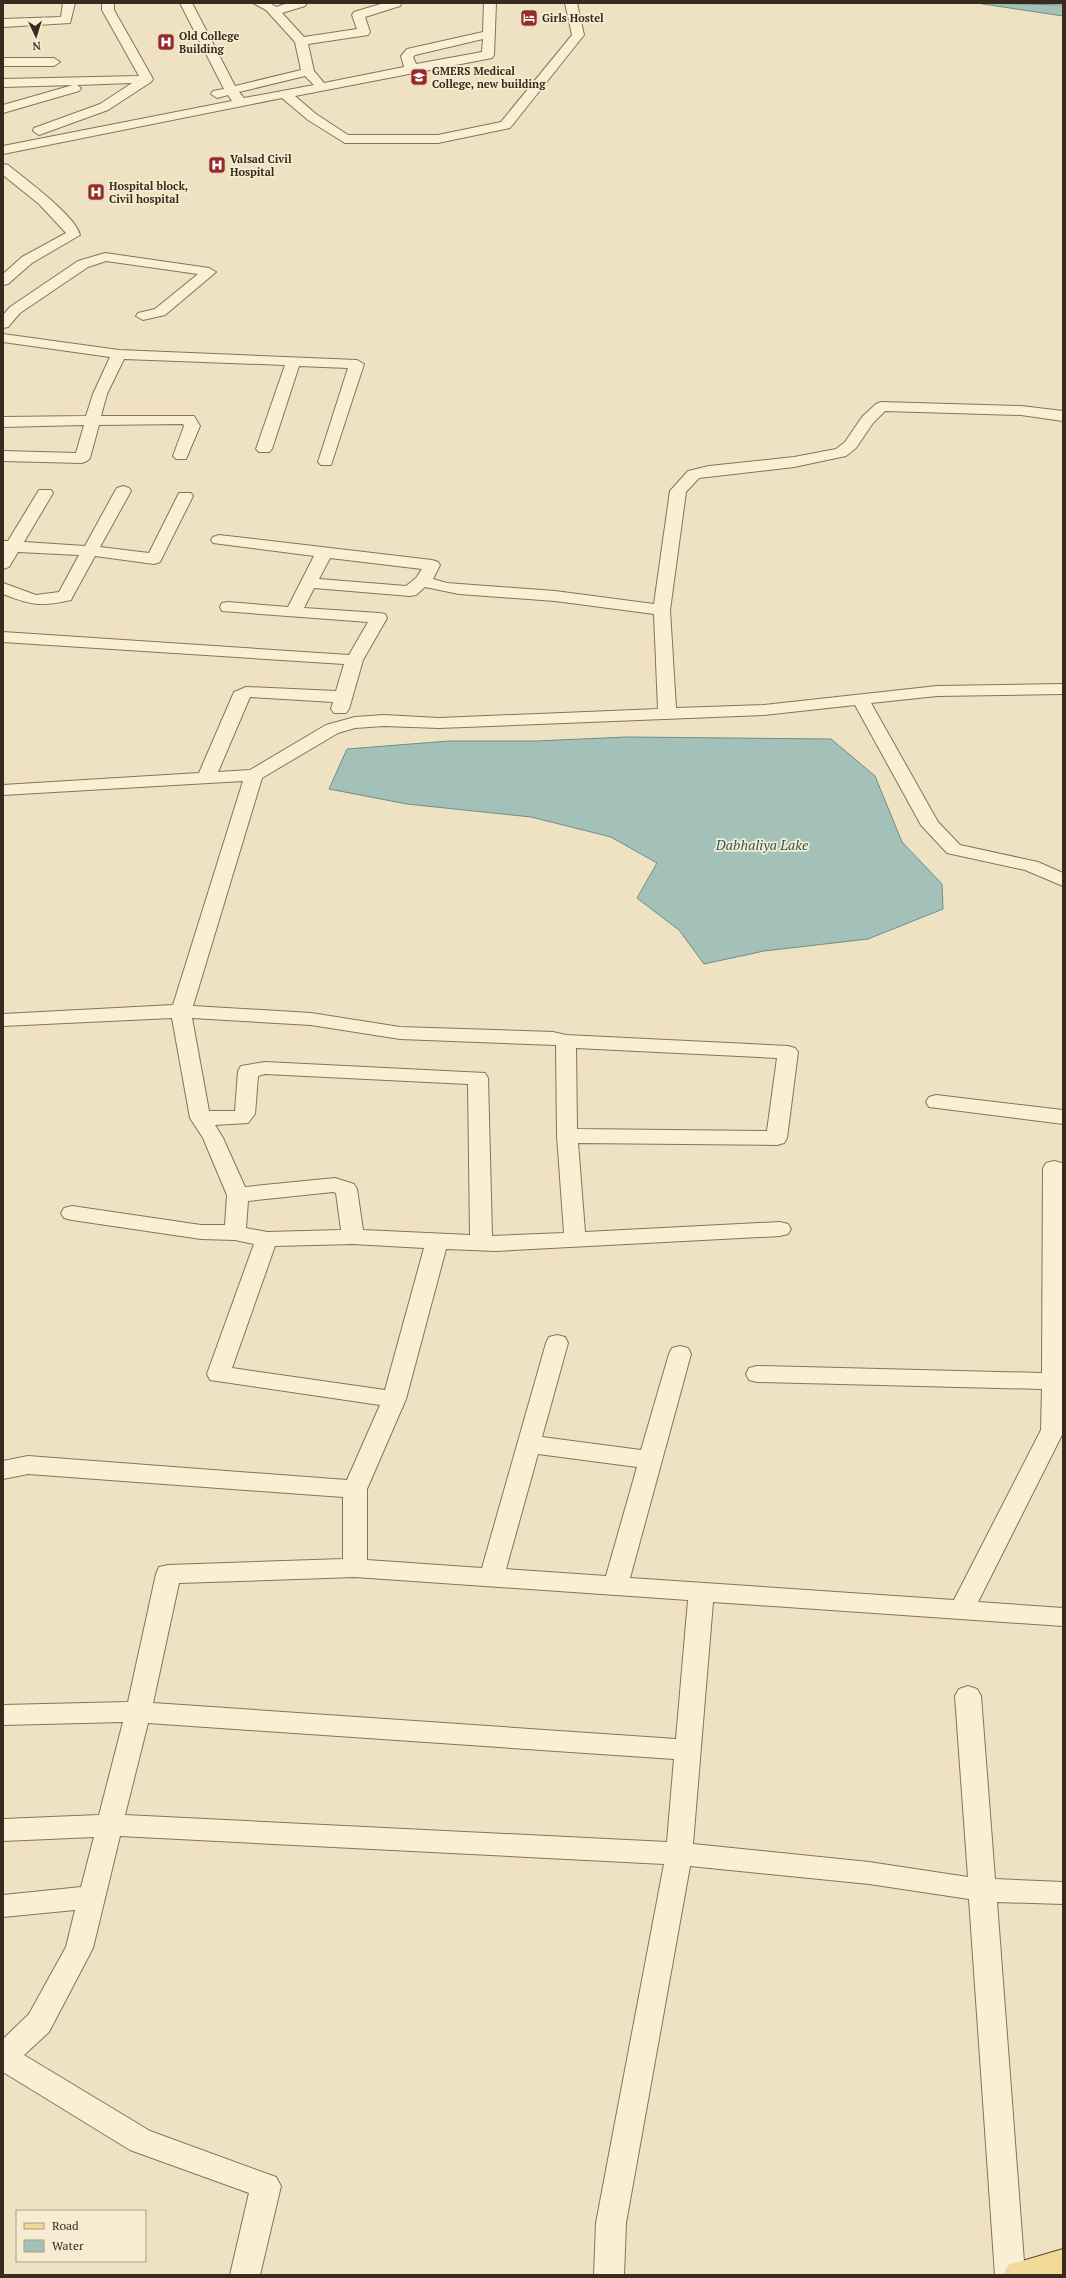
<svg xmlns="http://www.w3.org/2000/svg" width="1066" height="2278" viewBox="0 0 1066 2278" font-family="'PT Serif',serif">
  <rect width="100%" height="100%" fill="#eee2c2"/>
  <path fill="#a4c1b9" stroke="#6b8f87" d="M 977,3 L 1063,5 L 1063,16 L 983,4 Z
    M 626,737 L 831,739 L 875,776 L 902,842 L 942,884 L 943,909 L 868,939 L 764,951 L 704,964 L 679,930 L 637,898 L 657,863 L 611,837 L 531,817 L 407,804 L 329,789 L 347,749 L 449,741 L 536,741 Z"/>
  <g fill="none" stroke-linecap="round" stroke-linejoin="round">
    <defs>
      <path id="minor" d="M 63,3 L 75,3 L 70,23 L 3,27 L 3,19 L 61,17 Z
        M 102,3 L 114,3 L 114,10 L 153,79 L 151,82 L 108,110 L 39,135 L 33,131 L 34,128 L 100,104 L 132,83 L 77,85 L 81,88 L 79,91 L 3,113 L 3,105 L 73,85 L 3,87 L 3,79 L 139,76 L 102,10 Z
        M 180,3 L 192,3 L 235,86 L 301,70 L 295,42 L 266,10 L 253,3 L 270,3 L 276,7 L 288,3 L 307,3 L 305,6 L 282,13 L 304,37 L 357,29 L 352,15 L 354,12 L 384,3 L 402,3 L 400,6 L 365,17 L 370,32 L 368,35 L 308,44 L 314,71 L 324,83 L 404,67 L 401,56 L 407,49 L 483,32 L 484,3 L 496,3 L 494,55 L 492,58 L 295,96 L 316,114 L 348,135 L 438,135 L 501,122 L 572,35 L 565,3 L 577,3 L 584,35 L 510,128 L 505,129 L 438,143 L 345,143 L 308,120 L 282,98 L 3,154 L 3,146 L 232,101 L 228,95 L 217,98 L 211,94 L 213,91 L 224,89 ZM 483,39 L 482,52 L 416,64 L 413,57 L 415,55 ZM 305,76 L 314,85 L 244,98 L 239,92 Z
        M 3,58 L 54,58 L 60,62 L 54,66 L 3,66 Z
        M 3,164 L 8,165 C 24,178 76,216 80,235 L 32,263 L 8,284 L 3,285 L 3,274 L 22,257 L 66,233 L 39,204 L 3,175 Z
        M 105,253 L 209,268 L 216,272 L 165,315 L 143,320 L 136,316 L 138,313 L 155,309 L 198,274 L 106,261 L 88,267 L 20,313 L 8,327 L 3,328 L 3,315 L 10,307 L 78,261 Z
        M 3,334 L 119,350 L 357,360 L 364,364 L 331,465 L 321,465 L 318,462 L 348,368 L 299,366 L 272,449 L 269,452 L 259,452 L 256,449 L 285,365 L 124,359 L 107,394 L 101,416 L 194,416 L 200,426 L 186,459 L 176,459 L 173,456 L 184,426 L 183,424 L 99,425 L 90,458 L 87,461 L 82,463 L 3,461 L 3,451 L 76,453 L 84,425 L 3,427 L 3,417 L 86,416 L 93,394 L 110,357 L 3,342 Z
        M 881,402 L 1021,406 L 1063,411 L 1063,421 L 1021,415 L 885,411 L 873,423 L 856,448 L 846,456 L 794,467 L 699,478 L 686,492 L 670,610 L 676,708 L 764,705 L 937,686 L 1063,684 L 1063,694 L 937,696 L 871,703 L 938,822 L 960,845 L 1038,862 L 1063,873 L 1063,886 L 1025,870 L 947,853 L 921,825 L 855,705 L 764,715 L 439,728 L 384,726 L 355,728 L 338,733 L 262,778 L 193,1006 L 311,1013 L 400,1027 L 553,1032 L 566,1035 L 788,1046 L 795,1048 L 798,1052 L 787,1138 L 784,1143 L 777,1145 L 578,1143 L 585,1232 L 780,1222 L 788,1224 L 791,1229 L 788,1234 L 780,1236 L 496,1251 L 446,1249 L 406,1399 L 367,1489 L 367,1560 L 482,1568 L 546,1343 L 549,1337 L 557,1335 L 565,1337 L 568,1343 L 542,1437 L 641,1450 L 669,1354 L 672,1348 L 680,1346 L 688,1348 L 691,1354 L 630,1578 L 954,1600 L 1041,1430 L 1042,1389 L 757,1382 L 749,1380 L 746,1374 L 749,1368 L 757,1366 L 1042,1373 L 1043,1168 L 1046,1163 L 1054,1161 L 1062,1163 L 1063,1433 L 978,1602 L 1063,1608 L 1063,1626 L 713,1602 L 693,1844 L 869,1862 L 968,1877 L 955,1696 L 959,1689 L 968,1686 L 977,1689 L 981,1696 L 995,1879 L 1063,1882 L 1063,1904 L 997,1902 L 1025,2275 L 995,2275 L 969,1899 L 869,1884 L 690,1866 L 626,2223 L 624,2275 L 594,2275 L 596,2223 L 664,1864 L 120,1836 L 93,1948 L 49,2032 L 24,2055 L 150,2131 L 276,2177 L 281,2186 L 260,2275 L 230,2275 L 249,2193 L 130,2150 L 3,2072 L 3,2039 L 29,2014 L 66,1947 L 75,1910 L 3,1917 L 3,1895 L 81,1887 L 94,1837 L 3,1841 L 3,1819 L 99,1815 L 123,1722 L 3,1725 L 3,1705 L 128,1702 L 156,1574 L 159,1567 L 168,1565 L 343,1559 L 343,1497 L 28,1474 L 3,1479 L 3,1461 L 28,1456 L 347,1480 L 380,1405 L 210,1380 L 207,1374 L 254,1244 L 235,1240 L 201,1239 L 72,1220 L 64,1218 L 61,1213 L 64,1208 L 72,1206 L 201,1225 L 225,1225 L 227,1195 L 203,1138 L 190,1118 L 172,1018 L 3,1026 L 3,1014 L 173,1005 L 243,781 L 3,795 L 3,785 L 199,773 L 234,692 L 246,687 L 336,691 L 344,664 L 3,642 L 3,632 L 349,655 L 368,622 L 222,611 L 220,607 L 222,603 L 228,602 L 288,607 L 314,556 L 213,543 L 211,540 L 213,537 L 219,535 L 432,560 L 438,562 L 440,565 L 433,579 L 447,583 L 555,591 L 654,604 L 670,491 L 688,471 L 709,466 L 794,457 L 836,449 L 845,442 L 862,417 L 876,404 ZM 330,558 L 422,569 L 416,578 L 406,586 L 319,579 ZM 425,587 L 459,594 L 555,601 L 654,614 L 658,709 L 439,718 L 384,715 L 355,717 L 326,725 L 250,770 L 218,772 L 250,697 L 333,702 L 331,709 L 334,713 L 346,713 L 349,709 L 363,660 L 387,618 L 385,614 L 379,613 L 304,608 L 314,588 L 410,596 L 416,595 ZM 192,1018 L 311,1025 L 400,1039 L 556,1045 L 557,1136 L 564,1233 L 492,1236 L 488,1078 L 485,1073 L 265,1062 L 241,1066 L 238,1071 L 235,1111 L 209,1111 ZM 576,1048 L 777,1058 L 767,1131 L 577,1129 ZM 265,1074 L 468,1084 L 470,1235 L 363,1230 L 357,1189 L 354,1184 L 335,1178 L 245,1187 L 223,1138 L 215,1125 L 248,1123 L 255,1114 L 258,1076 ZM 333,1192 L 336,1193 L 341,1230 L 267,1232 L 246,1228 L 248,1201 ZM 353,1244 L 424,1248 L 385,1390 L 232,1368 L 275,1246 ZM 538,1454 L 637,1467 L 606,1576 L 506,1569 ZM 355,1577 L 688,1600 L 676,1739 L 153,1703 L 179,1583 ZM 148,1723 L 674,1759 L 667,1842 L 125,1815 Z
        M 123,486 L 129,488 L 131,491 L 100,547 L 149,553 L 179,493 L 191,493 L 193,496 L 160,562 L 154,564 L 95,556 L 73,596 L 71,600 C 41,607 31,605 3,594 L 3,583 L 36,595 L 59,592 L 79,555 L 18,552 L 9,567 L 3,569 L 3,541 L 8,541 L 39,490 L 51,490 L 53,493 L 24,542 L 85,546 L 115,491 L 117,488 Z
        M 936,1095 L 1063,1110 L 1063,1124 L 929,1107 L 926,1102 L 929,1097 Z"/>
      <path id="primary" d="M 1063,2249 L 1063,2275 L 1003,2275 L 1008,2265 Z"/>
    </defs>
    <use href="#minor" stroke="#887359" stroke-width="2"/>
    <use href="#primary" stroke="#55412d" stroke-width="2"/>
    <use href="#minor" fill="#f9efd5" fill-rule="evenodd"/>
    <use href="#primary" fill="#f2d999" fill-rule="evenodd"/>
  </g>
  <defs>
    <symbol id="hotel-square" viewBox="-11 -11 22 22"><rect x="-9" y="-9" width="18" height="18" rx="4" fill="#972b29" stroke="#f5ecd1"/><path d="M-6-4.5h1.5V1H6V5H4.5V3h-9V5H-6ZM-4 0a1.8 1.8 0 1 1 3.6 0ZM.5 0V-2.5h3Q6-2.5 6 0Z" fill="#fff"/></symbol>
    <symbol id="hospital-square" viewBox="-11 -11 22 22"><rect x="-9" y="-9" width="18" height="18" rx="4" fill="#972b29" stroke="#f5ecd1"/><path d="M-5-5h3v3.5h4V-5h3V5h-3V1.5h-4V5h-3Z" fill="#fff"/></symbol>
    <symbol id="school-square" viewBox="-11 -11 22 22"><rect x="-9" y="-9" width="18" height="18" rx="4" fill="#972b29" stroke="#f5ecd1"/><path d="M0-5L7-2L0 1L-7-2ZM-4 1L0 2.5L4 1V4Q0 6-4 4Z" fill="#fff"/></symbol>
  </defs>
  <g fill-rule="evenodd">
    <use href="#hotel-square" x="519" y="8" width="20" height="20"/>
    <use href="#hospital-square" x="156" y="32" width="20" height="20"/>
    <use href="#school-square" x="409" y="67" width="20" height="20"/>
    <use href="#hospital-square" x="207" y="155" width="20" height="20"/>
    <use href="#hospital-square" x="86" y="182" width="20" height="20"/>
  </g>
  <g text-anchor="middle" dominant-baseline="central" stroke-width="3.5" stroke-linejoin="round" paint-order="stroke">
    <g font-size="11" font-weight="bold" fill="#372b1d" stroke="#f5ecd1" text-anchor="start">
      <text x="542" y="18">Girls Hostel</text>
      <text x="179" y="36">Old College<tspan x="179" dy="13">Building</tspan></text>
      <text x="432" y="71">GMERS Medical<tspan x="432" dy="13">College, new building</tspan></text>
      <text x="230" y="159">Valsad Civil<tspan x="230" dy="13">Hospital</tspan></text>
      <text x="109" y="186">Hospital block,<tspan x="109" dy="13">Civil hospital</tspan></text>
    </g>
    <g font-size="14" font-style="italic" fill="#2c5756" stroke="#f5ecd1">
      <text x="762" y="844">Dabhaliya Lake</text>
    </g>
  </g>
  <rect width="1066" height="2278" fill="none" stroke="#372b1d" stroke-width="8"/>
  <rect x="16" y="2210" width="130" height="52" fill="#f5ecd1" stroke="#a99f89"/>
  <rect x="24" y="2223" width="20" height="6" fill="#f2d999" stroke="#a99f89"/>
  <text x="52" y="2230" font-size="12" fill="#372b1d">Road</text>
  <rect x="24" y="2240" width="20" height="12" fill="#a4c1b9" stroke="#a99f89"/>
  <text x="52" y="2250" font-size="12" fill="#372b1d">Water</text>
  <g transform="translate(36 36) rotate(176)" stroke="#f5ecd1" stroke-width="3" paint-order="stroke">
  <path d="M0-3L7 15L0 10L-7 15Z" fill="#372b1d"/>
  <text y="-6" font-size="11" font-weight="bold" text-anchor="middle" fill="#372b1d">N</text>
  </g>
</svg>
